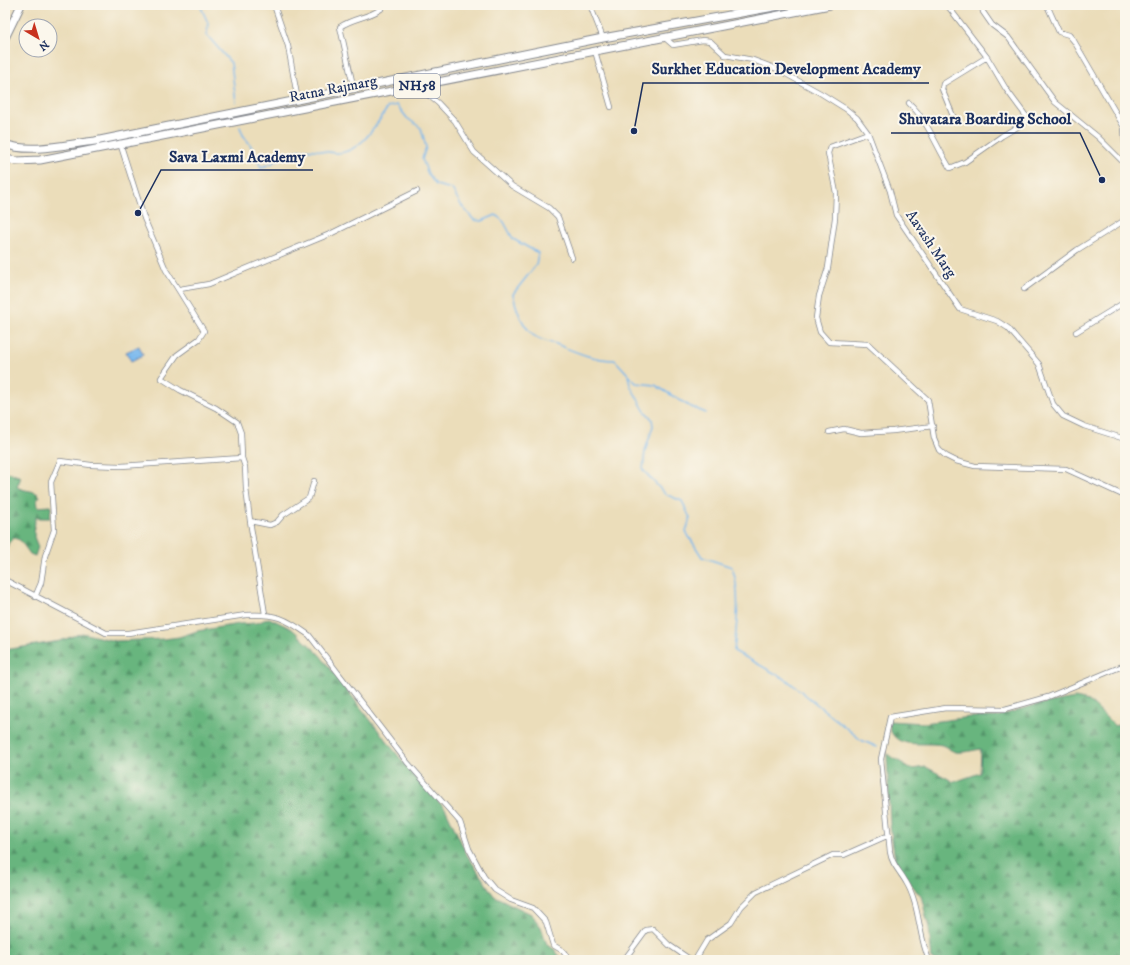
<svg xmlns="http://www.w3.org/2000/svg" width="1130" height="965" viewBox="0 0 1130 965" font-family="'IM FELL DW Pica',serif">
  <defs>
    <pattern id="forest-firs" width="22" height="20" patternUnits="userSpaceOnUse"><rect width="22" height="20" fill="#68b57e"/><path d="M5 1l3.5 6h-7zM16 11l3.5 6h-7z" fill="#55946a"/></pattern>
  </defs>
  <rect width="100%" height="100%" fill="#fbf7ec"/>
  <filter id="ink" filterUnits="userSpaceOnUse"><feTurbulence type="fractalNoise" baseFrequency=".025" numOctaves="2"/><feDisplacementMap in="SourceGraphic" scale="8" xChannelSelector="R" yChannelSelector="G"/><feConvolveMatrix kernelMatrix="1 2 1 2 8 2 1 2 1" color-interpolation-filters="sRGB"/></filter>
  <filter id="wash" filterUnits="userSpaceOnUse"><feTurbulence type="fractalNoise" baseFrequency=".012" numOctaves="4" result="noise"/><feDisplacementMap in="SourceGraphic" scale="16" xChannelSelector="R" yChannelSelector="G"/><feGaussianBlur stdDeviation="0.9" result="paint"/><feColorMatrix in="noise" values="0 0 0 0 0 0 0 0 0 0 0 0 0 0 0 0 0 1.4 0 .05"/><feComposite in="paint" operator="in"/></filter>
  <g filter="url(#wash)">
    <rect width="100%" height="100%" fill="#ebddba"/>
    <path fill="url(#forest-firs)" stroke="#42726e" d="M 5,471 L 21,477 L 17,487 C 25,492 34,489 40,496 L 37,500 L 38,507 L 50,506 L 51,507 L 50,518 L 35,518 L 34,537 L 38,547 L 35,556 L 30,554 L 20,540 L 14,538 L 9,542 L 5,552 Z
      M 269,618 L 292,629 L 319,654 L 417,780 L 445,808 L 467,855 L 494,896 L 531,914 L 541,927 L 547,945 L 554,949 L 562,960 L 5,960 L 5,650 L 60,641 L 82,633 L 115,641 L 164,639 L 179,637 L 197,631 L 239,624 L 257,623 Z
      M 1075,698 L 1089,701 L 1115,726 L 1125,723 L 1125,960 L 932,960 L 929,928 L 921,895 L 913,888 L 910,881 L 900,871 L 895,860 L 890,825 L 887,754 L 912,769 L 926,767 L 954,782 L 980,773 L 981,749 C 974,750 963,753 956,752 C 951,751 947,747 942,745 C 922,741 890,752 889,721 L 924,723 L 970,717 L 996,717 L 1035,705 Z"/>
    <path fill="#79b8ed" stroke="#4a74a6" d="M 139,346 L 143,355 L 131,361 L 126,352 Z"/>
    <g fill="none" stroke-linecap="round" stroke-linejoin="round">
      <path stroke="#79b8ed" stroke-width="1.5" d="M 200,5 L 208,23 L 207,35 L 231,63 L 236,102
        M 240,127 L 243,135 L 251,146 L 261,167 C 275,165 285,152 300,150 C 312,148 323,151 334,153 C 360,155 376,125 388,107 L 397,105 L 407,118 L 421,128 L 426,147 L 422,159 L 428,174 L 436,185 L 452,189 L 461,205 L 474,220 L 482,221 L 496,215 L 504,222 L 513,239 L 538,253 L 536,265 L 513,294 C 516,308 522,325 533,335 C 539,340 549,342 556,344 C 576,352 593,360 615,360 L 636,383 L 655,385 L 689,406 L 706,413
        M 628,375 L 630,385 L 644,410 L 652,419 L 653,426 L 645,451 L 643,470 L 665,494 L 682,501 L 690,518 L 686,532 L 702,557 L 732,567 C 741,593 737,623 734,651 L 787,680 L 861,740 L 877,747"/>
    </g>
  </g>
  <g filter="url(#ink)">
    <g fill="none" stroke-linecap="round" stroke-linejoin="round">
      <defs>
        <path id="minor" d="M 274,5 L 288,46 L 298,101
          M 590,5 L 603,38
          M 982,5 L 983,12 L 992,25 L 1008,37 L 1055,102 L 1098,137 L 1125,164
          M 1047,5 L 1059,32 L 1069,35 L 1074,41 L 1124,127 L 1125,145
          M 665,38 L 673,45 L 703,40 L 710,41 L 725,55 L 753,60 L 777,69 L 822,94 L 846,109 L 857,118 L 868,133 L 890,191 L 896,215 L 960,309 L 997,321 L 1008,328 L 1039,364 L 1053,404 L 1063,416 L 1084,426 L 1125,439
          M 595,51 L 611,107
          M 428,84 L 427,94 L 438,103 L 455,121 L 474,152 L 512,186 L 549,208 L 558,217 L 572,258
          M 354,90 L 340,27 C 352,18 368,18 381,9 L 379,5
          M 909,103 C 928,121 936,146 950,168 L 965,162 L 1002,136 L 1029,120 L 1006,89 L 987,57 L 947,5
          M 953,116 L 942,89 L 943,84 L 987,57
          M 868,133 L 830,147 L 828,153 L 836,193 L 835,218 L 828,268 L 819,296 L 816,318 L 820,332 L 829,342 L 868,344 L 928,400 L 934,438 L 939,450 L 946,456 L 956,461 L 975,466 L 1066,469 L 1125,496
          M 120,143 L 144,218 L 166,270 L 204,331 L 199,339 L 177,355 L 161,378 L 180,390 L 216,408 L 237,422 L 241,433 L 242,458 L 245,467 L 246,488 L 250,521 L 265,614
          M 180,289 L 209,284 L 330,234 L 417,191
          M 1024,289 L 1077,250 L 1125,220
          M 1076,332 L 1125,302
          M 829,432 L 844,429 L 861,433 L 893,431 L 933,426
          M 250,521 L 270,525 L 277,522 L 283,515 L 309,498 L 314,481
          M 5,580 L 106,633 L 128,633 L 246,615 C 275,613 285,618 309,635 L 407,762 L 460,822 L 469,849 L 484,877 L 495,890 L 511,900 L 533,908 L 546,922 L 553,945 L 563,951 L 569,960
          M 35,597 L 41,583 L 45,556 L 54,530 L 51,482 L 60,461 L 91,465 L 121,466 L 242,458
          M 624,960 L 646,930 L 653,929 L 669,945 L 691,960
          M 695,960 L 707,940 L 731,923 L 741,907 L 756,892 L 833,855 L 844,855 L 889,835
          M 929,960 C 918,935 920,905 906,882 C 900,871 892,865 890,852 L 881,759 L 890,717 L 946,708 L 1005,709 L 1048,697 L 1125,665"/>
        <path id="primary" d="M 5,38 L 21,5
          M 5,144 C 29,154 68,144 95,141 L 603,38 L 785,5
          M 5,159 L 16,161 L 40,160 L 830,5"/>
      </defs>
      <use href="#minor" stroke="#83868c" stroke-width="6"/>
      <use href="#primary" stroke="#83868c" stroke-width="9"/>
      <use href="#minor" stroke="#fff" stroke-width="4.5"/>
      <use href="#primary" stroke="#fff" stroke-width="7"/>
    </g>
  </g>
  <g text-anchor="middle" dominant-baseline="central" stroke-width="4" stroke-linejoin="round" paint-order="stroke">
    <rect fill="#fbf7ec" stroke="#5e6b89" stroke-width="1" x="394" y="74" width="46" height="24" rx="3"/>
    <g font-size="14" font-weight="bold" fill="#1b2f5e">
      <text x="417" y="86">NH58</text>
    </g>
    <g font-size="15" fill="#1b2f5e" stroke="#fbf7ec">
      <text transform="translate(333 89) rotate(-11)">Ratna Rajmarg</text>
      <text transform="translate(931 244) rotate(56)">Aavash Marg</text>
    </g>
  </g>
  <path fill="none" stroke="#1b2f5e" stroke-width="1.5" d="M634 131L643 83H929M1102 180L1080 133H891M138 213L161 170H313"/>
  <g fill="#1b2f5e" stroke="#fbf7ec" stroke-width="1.5">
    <circle cx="634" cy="131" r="4"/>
    <circle cx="1102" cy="180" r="4"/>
    <circle cx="138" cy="213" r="4"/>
  </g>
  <g font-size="16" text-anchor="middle" font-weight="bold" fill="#1b2f5e" stroke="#fbf7ec" stroke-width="4" stroke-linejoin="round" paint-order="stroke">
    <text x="786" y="74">Surkhet Education Development Academy</text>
    <text x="985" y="124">Shuvatara Boarding School</text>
    <text x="237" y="162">Sava Laxmi Academy</text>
  </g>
  <rect width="1130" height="965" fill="none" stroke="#fbf7ec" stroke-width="20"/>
  <g transform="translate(38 38) rotate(142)"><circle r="19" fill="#fbf7ec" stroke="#a1a7b3"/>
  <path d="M0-3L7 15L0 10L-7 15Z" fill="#c8321e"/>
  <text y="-6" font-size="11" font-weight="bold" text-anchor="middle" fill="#1b2f5e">N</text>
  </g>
</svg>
